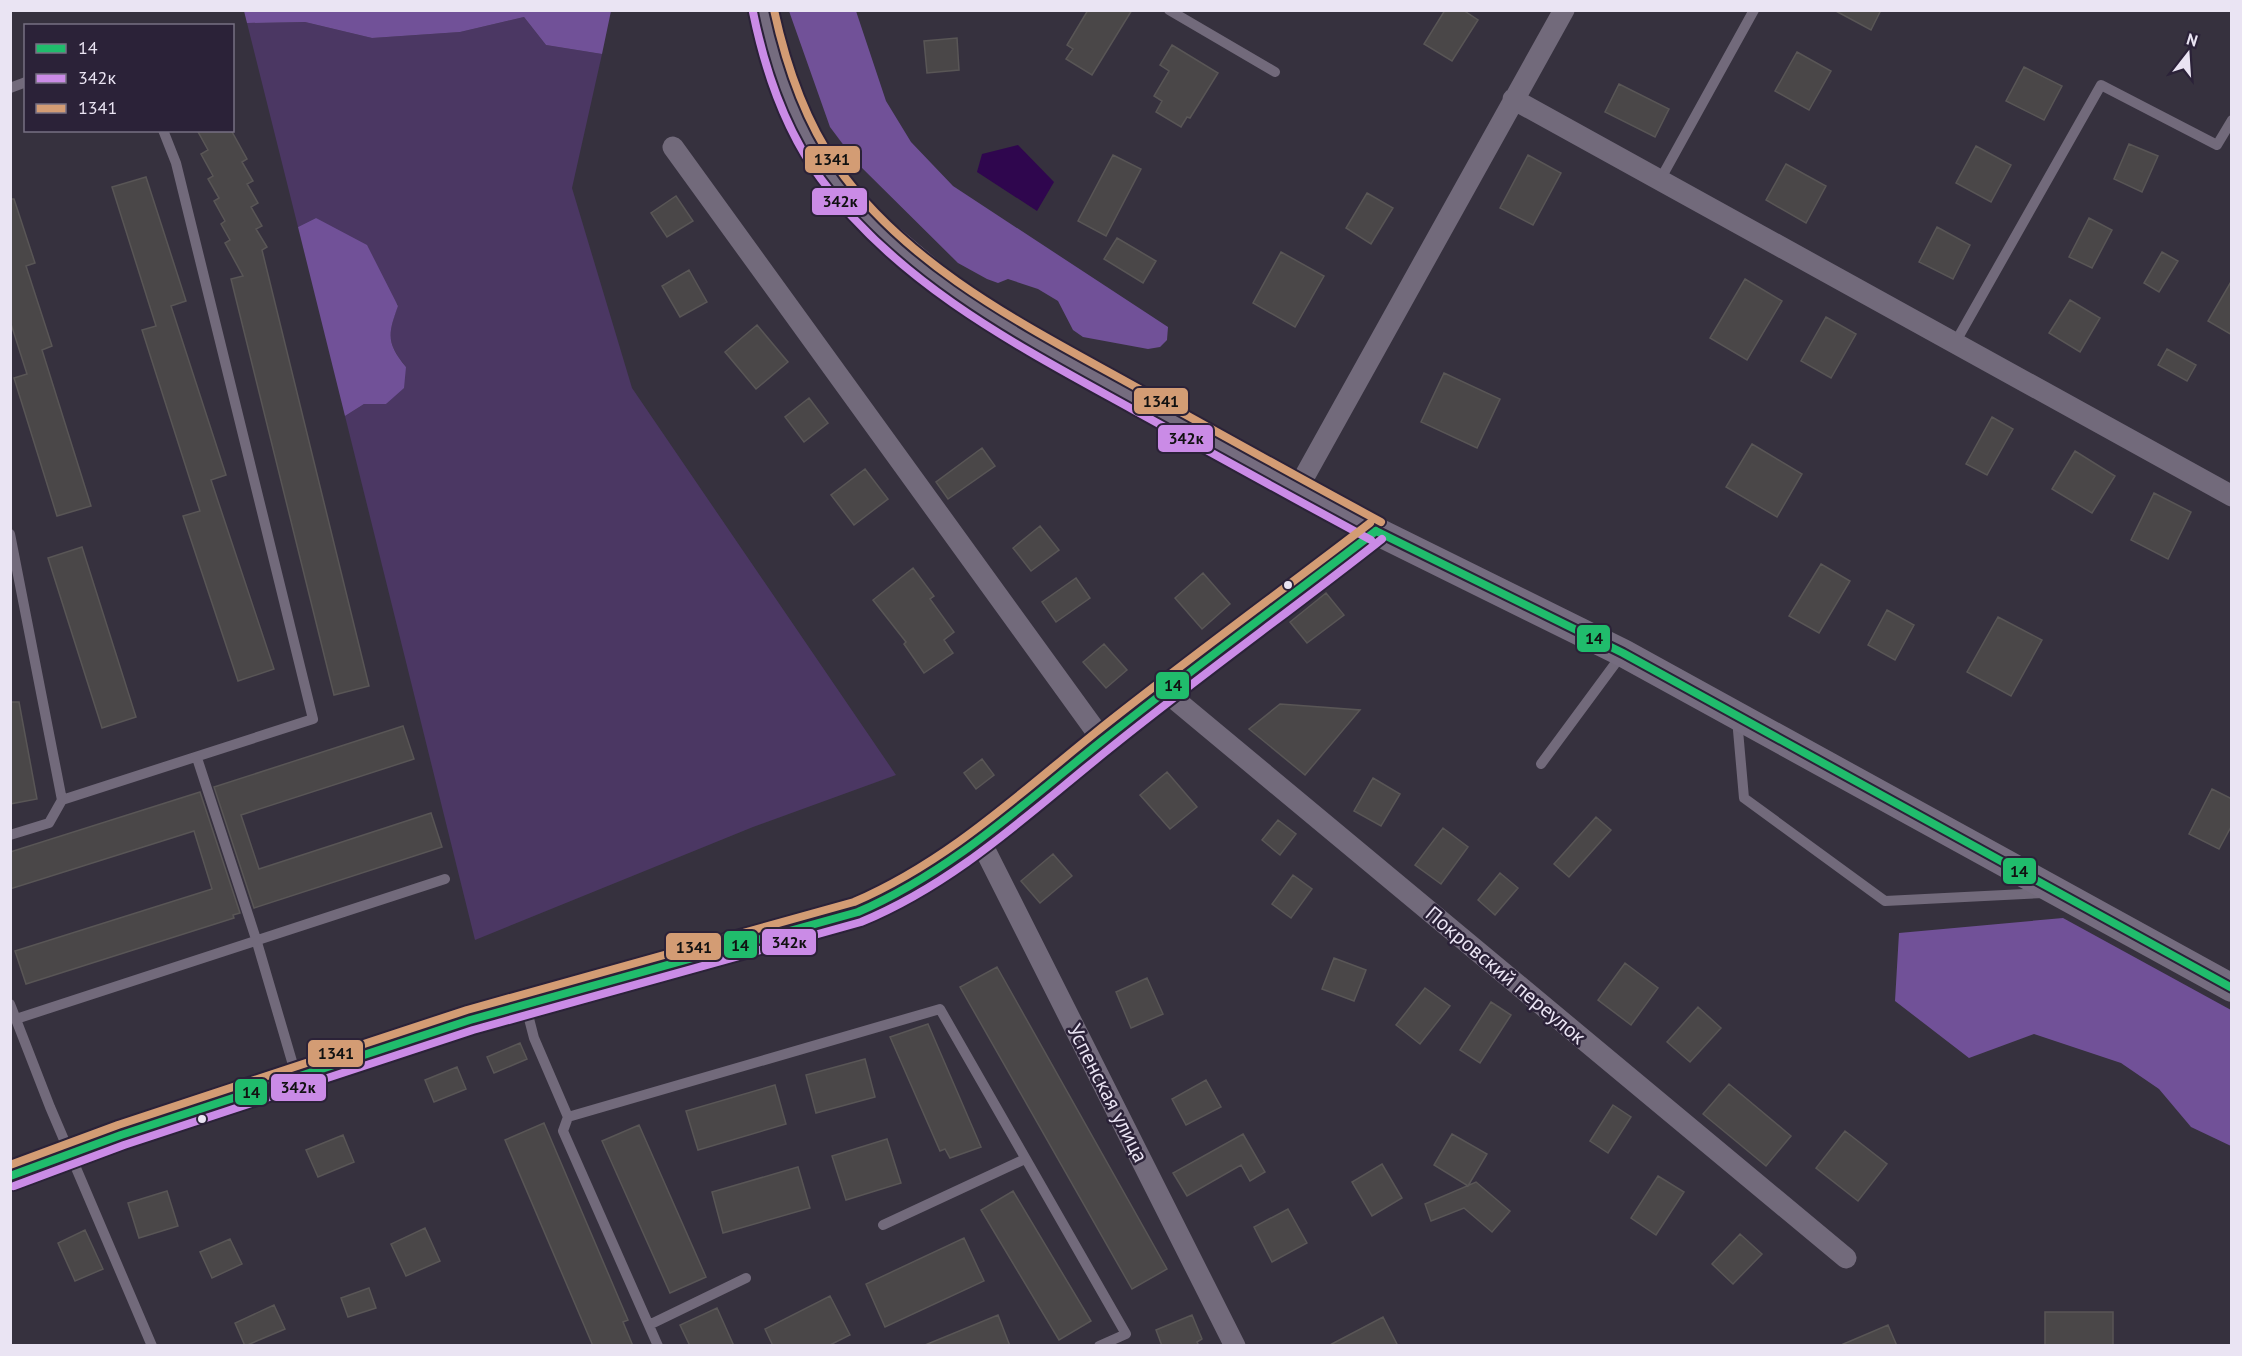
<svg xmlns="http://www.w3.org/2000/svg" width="2242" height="1356" viewBox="0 0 2242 1356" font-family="'PT Sans',sans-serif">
  <rect width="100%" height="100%" fill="#36313e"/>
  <path fill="#4b3763" d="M 524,17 L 546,45 L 602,54 L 572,188 L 632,388 L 896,775 L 753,827 L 475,940 L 345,416 L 364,404 L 386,404 L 406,367 C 386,343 388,334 398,305 L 316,218 L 298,227 L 247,23 L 305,22 L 372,38 L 460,32 Z"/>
  <path fill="#715198" d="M 244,11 L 244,10 L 611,11 L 602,54 L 546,45 L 524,17 L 460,32 L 372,38 L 305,22 L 247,23 Z
    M 789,11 L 856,11 L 886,101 L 911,142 L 953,186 L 1168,327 L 1167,340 L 1160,347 L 1148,349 L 1083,337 L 1073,330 L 1058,301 L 1038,289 L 1008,279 L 998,283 L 987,279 L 958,263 L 857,163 L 830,127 Z
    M 316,218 L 367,245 L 398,306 C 388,334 386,343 406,367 L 404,388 L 386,404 L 364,404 L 345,416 L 298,227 Z
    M 2063,918 L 2231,1010 L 2231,1146 L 2191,1127 L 2159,1089 L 2121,1063 L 2034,1034 L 1969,1058 L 1895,1001 L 1899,933 Z"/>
  <path fill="#2f064e" d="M 1018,145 L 1054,182 L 1037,211 L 977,172 L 982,154 Z"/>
  <path fill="#4a4748" stroke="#595656" stroke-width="1.5" d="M 1088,10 L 1132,10 L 1092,75 L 1066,59 L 1073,49 L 1067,45 Z
    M 1445,10 L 1463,10 L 1478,20 L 1452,61 L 1424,44 Z
    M 1834,10 L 1881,10 L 1871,30 Z
    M 957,38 L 959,70 L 927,73 L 924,41 Z
    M 1172,45 L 1218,73 L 1190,118 L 1187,117 L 1181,127 L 1156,112 L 1162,101 L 1154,96 L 1169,71 L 1160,65 Z
    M 1797,52 L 1831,71 L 1809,110 L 1775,91 Z
    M 2024,67 L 2062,86 L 2044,120 L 2006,101 Z
    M 1619,84 L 1669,109 L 1655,137 L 1605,112 Z
    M 197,130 L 231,130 L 247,159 L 242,162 L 253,181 L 247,184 L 258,203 L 251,207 L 262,226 L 256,229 L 267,247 L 262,250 L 369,686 L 334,695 L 231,279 L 243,276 L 225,243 L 230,240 L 221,224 L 225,221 L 214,201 L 219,198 L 208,179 L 213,176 L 201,154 L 208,150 Z
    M 2129,144 L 2158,156 L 2142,192 L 2114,179 Z
    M 1976,146 L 2011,165 L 1991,202 L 1956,183 Z
    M 1113,155 L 1141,169 L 1106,236 L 1078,221 Z
    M 1528,155 L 1561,173 L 1533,225 L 1500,208 Z
    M 1786,164 L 1826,186 L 1806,223 L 1766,200 Z
    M 146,177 L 186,301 L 171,306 L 226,475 L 211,480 L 274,669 L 238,681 L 183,516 L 200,511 L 142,330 L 156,326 L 112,187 Z
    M 1367,193 L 1393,208 L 1371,244 L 1346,228 Z
    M 676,196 L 693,221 L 667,237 L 651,213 Z
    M 10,199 L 14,199 L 35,263 L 26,266 L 52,346 L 42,350 L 91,506 L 57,516 L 14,378 L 27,374 L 10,321 Z
    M 2089,218 L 2112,230 L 2092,268 L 2069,257 Z
    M 1937,227 L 1970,245 L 1953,279 L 1919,262 Z
    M 1117,238 L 1156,261 L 1143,283 L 1104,259 Z
    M 1281,252 L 1324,276 L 1295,327 L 1253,303 Z
    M 2162,252 L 2178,261 L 2159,292 L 2144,283 Z
    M 689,270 L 707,302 L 680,317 L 662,286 Z
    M 1745,279 L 1782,301 L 1747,360 L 1710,338 Z
    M 2232,280 L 2232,335 L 2208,321 Z
    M 2070,300 L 2100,318 L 2080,352 L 2049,333 Z
    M 1826,317 L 1856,334 L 1831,378 L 1801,361 Z
    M 757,325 L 788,362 L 756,389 L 725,352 Z
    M 2167,349 L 2196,365 L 2187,381 L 2158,365 Z
    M 1444,373 L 1500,399 L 1477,448 L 1421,422 Z
    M 809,398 L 828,423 L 804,442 L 785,417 Z
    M 1992,417 L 2013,429 L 1987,475 L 1966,464 Z
    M 1752,444 L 1802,474 L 1777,517 L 1726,487 Z
    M 982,448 L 995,466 L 948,499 L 936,482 Z
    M 2075,451 L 2115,476 L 2092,513 L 2052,489 Z
    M 865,469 L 888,499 L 854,525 L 831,495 Z
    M 2154,493 L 2191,512 L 2168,559 L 2131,540 Z
    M 1040,526 L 1059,550 L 1031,571 L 1013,548 Z
    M 82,547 L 136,717 L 102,728 L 48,558 Z
    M 1821,564 L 1850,581 L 1819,633 L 1789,616 Z
    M 913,568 L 934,596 L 930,599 L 954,632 L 944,640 L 953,653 L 924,673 L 904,644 L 906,642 L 873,600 Z
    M 1203,573 L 1230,604 L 1202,629 L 1175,598 Z
    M 1076,578 L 1090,598 L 1056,622 L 1042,602 Z
    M 1326,593 L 1344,615 L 1307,643 L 1290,622 Z
    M 1887,610 L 1914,625 L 1895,660 L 1868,645 Z
    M 1998,617 L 2042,640 L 2011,696 L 1967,672 Z
    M 1104,644 L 1127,670 L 1106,688 L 1083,662 Z
    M 10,702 L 19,702 L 37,799 L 10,804 Z
    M 1280,704 L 1360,710 L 1305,775 L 1249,729 Z
    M 403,726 L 414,759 L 241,815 L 259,869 L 431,813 L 442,847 L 254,908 L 214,787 Z
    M 982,759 L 994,775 L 976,789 L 964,773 Z
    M 1167,772 L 1197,807 L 1170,829 L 1140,795 Z
    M 1373,778 L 1400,794 L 1381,826 L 1354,811 Z
    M 2212,789 L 2232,799 L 2232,825 L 2219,849 L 2189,834 Z
    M 200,792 L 240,913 L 233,915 L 234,918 L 26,984 L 15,951 L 212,889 L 194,831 L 10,889 L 10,852 Z
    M 1596,817 L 1611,830 L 1569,877 L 1554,864 Z
    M 1278,820 L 1296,834 L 1280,855 L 1262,840 Z
    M 1443,828 L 1468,847 L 1441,884 L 1415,865 Z
    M 1053,854 L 1072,876 L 1040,903 L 1021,881 Z
    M 1500,873 L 1518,888 L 1495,915 L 1478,900 Z
    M 1293,875 L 1312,889 L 1291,918 L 1272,904 Z
    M 1334,958 L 1366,970 L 1354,1001 L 1322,989 Z
    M 1625,963 L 1658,988 L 1631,1025 L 1598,1000 Z
    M 997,967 L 1167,1269 L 1132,1289 L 960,987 Z
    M 1147,978 L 1163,1014 L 1131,1028 L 1116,992 Z
    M 1425,988 L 1450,1006 L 1420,1044 L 1396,1025 Z
    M 1491,1002 L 1511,1015 L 1480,1063 L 1460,1050 Z
    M 1698,1007 L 1721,1028 L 1690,1062 L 1667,1042 Z
    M 928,1024 L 981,1147 L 950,1158 L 945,1149 L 940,1151 L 890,1037 Z
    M 520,1043 L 527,1059 L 494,1073 L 487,1057 Z
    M 865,1059 L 875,1097 L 816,1113 L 806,1075 Z
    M 457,1067 L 466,1089 L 434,1102 L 425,1080 Z
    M 1206,1080 L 1221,1107 L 1186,1125 L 1172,1099 Z
    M 1729,1084 L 1791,1136 L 1766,1166 L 1703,1114 Z
    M 775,1085 L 786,1124 L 698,1150 L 686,1111 Z
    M 1613,1105 L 1631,1117 L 1608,1153 L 1590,1141 Z
    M 544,1123 L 628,1320 L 623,1322 L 633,1346 L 593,1346 L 505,1140 Z
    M 639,1125 L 706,1277 L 670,1293 L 602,1141 Z
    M 1845,1131 L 1887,1164 L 1858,1201 L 1816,1168 Z
    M 1243,1134 L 1265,1172 L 1250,1181 L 1241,1165 L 1187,1196 L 1173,1173 Z
    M 1452,1134 L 1487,1154 L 1468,1186 L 1434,1165 Z
    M 343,1135 L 354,1162 L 318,1177 L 306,1150 Z
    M 887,1139 L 901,1183 L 846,1200 L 832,1156 Z
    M 1382,1164 L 1402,1198 L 1372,1216 L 1352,1182 Z
    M 798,1167 L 810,1208 L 723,1233 L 712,1192 Z
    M 1658,1176 L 1684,1192 L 1656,1235 L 1631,1218 Z
    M 1476,1182 L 1510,1211 L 1492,1232 L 1464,1208 L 1431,1221 L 1425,1204 Z
    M 167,1191 L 178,1226 L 139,1238 L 128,1203 Z
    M 1013,1191 L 1091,1321 L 1059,1340 L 981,1210 Z
    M 1288,1209 L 1307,1243 L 1272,1262 L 1254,1227 Z
    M 425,1228 L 440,1261 L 406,1276 L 391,1244 Z
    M 85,1230 L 103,1269 L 75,1281 L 58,1243 Z
    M 1740,1234 L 1762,1254 L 1733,1284 L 1712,1264 Z
    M 964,1238 L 984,1281 L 885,1327 L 866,1284 Z
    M 230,1239 L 242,1264 L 212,1278 L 200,1252 Z
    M 369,1288 L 376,1308 L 348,1317 L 341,1298 Z
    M 830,1296 L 850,1335 L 828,1346 L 773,1346 L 765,1329 Z
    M 274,1305 L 285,1329 L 245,1346 L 235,1323 Z
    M 717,1308 L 734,1346 L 690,1346 L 680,1325 Z
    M 2045,1312 L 2113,1312 L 2113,1346 L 2045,1346 Z
    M 998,1315 L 1010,1346 L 925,1346 L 925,1345 Z
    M 1192,1315 L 1202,1339 L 1197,1342 L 1199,1346 L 1162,1346 L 1156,1330 Z
    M 1383,1317 L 1398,1346 L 1328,1346 Z
    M 1888,1325 L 1897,1346 L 1841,1346 L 1841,1345 Z"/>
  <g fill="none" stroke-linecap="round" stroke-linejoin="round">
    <path stroke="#726a7b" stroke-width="10" d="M 1169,10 L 1275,72
      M 10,88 L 26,82
      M 1660,180 L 1754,10
      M 1955,343 L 2101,85 L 2217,145 L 2232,120
      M 10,534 L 62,800
      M 1737,719 L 1744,798 L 1885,901 L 2044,893
      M 197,758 L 256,939 L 296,1075
      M 1541,764 L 1623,653
      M 10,835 L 49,823 L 62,800 L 313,719 L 176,163 L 163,130
      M 10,1004 L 50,1107 L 152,1346
      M 526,1007 L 534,1038 L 568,1117 L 563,1131 L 658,1346
      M 16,1019 L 445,879
      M 568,1117 L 940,1009 L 1126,1334 L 1099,1346
      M 883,1225 L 1025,1159
      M 649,1325 L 746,1278"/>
    <path stroke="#726a7b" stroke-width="21" d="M 1513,99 L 2232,496
      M 673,147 L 1103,741
      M 1298,488 L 1564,10
      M 1166,692 L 1846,1258
      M 980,840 L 1235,1346"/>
    <path stroke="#756c7f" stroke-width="28" d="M 763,10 L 767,32 L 797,118 L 829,173 L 867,219 L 942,282 L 1019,334 L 1376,531 L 1623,653 L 2232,988
      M 10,1176 L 121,1135 L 470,1020 L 858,912 C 951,877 1025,803 1102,741 C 1192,670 1285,602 1376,531"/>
    <defs>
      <path id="bus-1" d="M 1376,531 L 1623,653 L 2232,988
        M 10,1176 L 121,1135 L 470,1020 L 858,912 C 952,871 1023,804 1102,741 C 1192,669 1285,601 1376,531"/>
      <path id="bus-2" d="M 753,12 C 765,71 785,130 821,179 C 899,285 1020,347 1132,409 C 1212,453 1291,497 1371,540
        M 14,1186 L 124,1145 L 473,1030 L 861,922 C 956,883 1029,813 1109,749 C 1198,677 1292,610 1382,539"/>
      <path id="bus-3" d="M 774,10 C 786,65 804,119 836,165 C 909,270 1034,330 1143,391 C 1222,435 1301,479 1381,522
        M 10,1165 L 118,1125 L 467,1010 L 854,902 C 947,862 1018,795 1095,733 C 1185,661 1279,593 1370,523"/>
    </defs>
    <use href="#bus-1" stroke="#2b2238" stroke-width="12"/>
    <use href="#bus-2" stroke="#2b2238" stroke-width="12"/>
    <use href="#bus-3" stroke="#2b2238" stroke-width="12"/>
    <use href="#bus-1" stroke="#20bc6c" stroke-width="8"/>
    <use href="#bus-2" stroke="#ca8be6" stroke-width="8"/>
    <use href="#bus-3" stroke="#d39c74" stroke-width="8"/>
  </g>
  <g fill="#eae4f3" stroke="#2b2238" stroke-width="2">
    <circle cx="1288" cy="585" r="5"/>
    <circle cx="202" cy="1119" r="5"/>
  </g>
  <g text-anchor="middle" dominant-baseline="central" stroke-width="5" stroke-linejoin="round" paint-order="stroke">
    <g font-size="21" fill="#eae4f3" stroke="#2b2238">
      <text transform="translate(1506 975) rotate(40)">Покровский переулок</text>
      <text transform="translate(1108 1093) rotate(63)">Успенская улица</text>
    </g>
  </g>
  <g stroke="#2b2238" stroke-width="2">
    <rect x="804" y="145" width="57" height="29" rx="6" fill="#d39c74"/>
    <rect x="811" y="187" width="57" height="29" rx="6" fill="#ca8be6"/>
    <rect x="1133" y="387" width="56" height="28" rx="6" fill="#d39c74"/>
    <rect x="1157" y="424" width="57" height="29" rx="6" fill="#ca8be6"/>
    <rect x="1576" y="624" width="35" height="29" rx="6" fill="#20bc6c"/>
    <rect x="1155" y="671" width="35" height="29" rx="6" fill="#20bc6c"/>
    <rect x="2002" y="857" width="35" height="28" rx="6" fill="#20bc6c"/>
    <rect x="761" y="928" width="56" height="28" rx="6" fill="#ca8be6"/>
    <rect x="723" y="930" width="35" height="29" rx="6" fill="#20bc6c"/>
    <rect x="665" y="932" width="57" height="29" rx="6" fill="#d39c74"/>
    <rect x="307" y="1039" width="57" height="29" rx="6" fill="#d39c74"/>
    <rect x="270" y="1073" width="57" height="29" rx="6" fill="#ca8be6"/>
    <rect x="234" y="1078" width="34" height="28" rx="6" fill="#20bc6c"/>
  </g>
  <g font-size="16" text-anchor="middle" font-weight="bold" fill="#111">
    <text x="832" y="165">1341</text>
    <text x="840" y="207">342к</text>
    <text x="1161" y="407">1341</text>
    <text x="1186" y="444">342к</text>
    <text x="1594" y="644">14</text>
    <text x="1173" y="691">14</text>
    <text x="2019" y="877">14</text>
    <text x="789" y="948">342к</text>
    <text x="740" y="951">14</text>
    <text x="694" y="953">1341</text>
    <text x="336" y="1059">1341</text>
    <text x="298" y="1093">342к</text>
    <text x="251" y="1098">14</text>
  </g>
  <rect width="2242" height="1356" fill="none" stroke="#eae4f3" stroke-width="24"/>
  <rect x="24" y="24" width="210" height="108" fill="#2b2238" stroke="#777083" stroke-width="1.5"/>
  <rect x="36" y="44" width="30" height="9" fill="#20bc6c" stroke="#777083" stroke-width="1.5"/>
  <text x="78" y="54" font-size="18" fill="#eae4f3">14</text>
  <rect x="36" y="74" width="30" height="9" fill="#ca8be6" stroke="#777083" stroke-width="1.5"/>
  <text x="78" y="84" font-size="18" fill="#eae4f3">342к</text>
  <rect x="36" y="104" width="30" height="9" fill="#d39c74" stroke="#777083" stroke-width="1.5"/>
  <text x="78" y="114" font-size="18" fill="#eae4f3">1341</text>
  <g transform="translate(2188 54) rotate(17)" stroke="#2b2238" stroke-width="4.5" paint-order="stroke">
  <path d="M0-4.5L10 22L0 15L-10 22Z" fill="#eae4f3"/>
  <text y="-9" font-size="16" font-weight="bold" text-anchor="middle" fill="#eae4f3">N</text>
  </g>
</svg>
